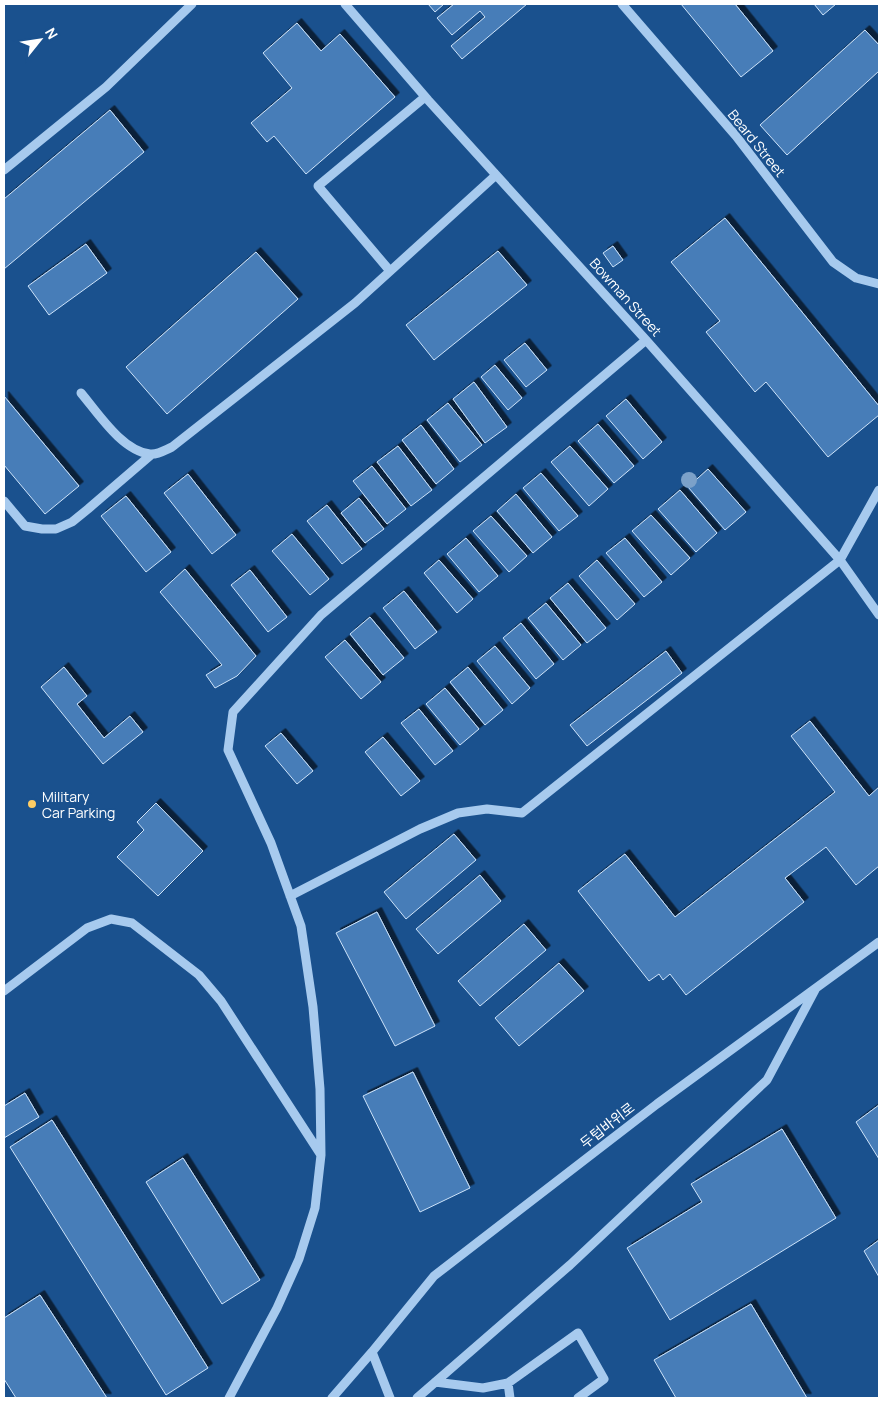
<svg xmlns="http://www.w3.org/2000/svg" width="883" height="1402" viewBox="0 0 883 1402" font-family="Manrope,'Noto Sans KR',sans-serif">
  <defs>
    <filter id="shadow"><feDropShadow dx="4.5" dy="-4.5" stdDeviation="0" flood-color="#0009"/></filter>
  </defs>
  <rect width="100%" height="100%" fill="#1a518e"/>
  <path fill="#477db8" stroke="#cde3fa" filter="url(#shadow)" d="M 428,4 L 444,4 L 435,12 Z
    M 454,4 L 527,4 L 462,59 L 451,46 L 485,17 L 480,11 L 452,35 L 437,18 Z
    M 681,4 L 735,4 L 773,51 L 741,77 Z
    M 814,4 L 836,4 L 823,15 Z
    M 297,23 L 321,51 L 340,34 L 395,97 L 306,174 L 274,136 L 267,142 L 251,123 L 292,88 L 263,53 Z
    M 865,30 L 879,45 L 879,71 L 787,155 L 760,125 Z
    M 110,110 L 144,152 L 4,269 L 4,199 Z
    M 725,218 L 879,406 L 879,415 L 828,457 L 766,382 L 755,392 L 706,332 L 720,321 L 671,262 Z
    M 86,244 L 107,273 L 49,315 L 28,286 Z
    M 613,246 L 623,260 L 613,267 L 603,253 Z
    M 498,251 L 527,285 L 434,360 L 406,325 Z
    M 256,252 L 298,299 L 167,414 L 126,367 Z
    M 525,343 L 547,370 L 526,387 L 504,360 Z
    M 495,365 L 522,398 L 508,410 L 481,377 Z
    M 474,382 L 507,427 L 485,443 L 453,399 Z
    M 4,396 L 79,486 L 45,514 L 4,465 Z
    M 626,399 L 662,442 L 643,459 L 606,416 Z
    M 448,403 L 482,445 L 460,462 L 427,420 Z
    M 598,424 L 634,466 L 614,483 L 578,441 Z
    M 421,425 L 454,469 L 436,484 L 402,440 Z
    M 398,446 L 432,490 L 411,506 L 377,462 Z
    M 570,446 L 608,489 L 589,506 L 551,462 Z
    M 372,466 L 406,509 L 387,524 L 353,481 Z
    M 708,469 L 746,512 L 725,530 L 688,487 Z
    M 541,473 L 578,516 L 559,531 L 523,488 Z
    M 188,474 L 236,535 L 212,554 L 164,493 Z
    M 680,490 L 717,533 L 696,552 L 658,509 Z
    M 516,494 L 552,537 L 533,553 L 497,511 Z
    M 126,496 L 171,552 L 146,572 L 101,516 Z
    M 359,498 L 384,529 L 365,543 L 341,513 Z
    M 327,505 L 362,549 L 342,564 L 307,521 Z
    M 651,515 L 690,558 L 671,575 L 632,531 Z
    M 491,516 L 527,556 L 509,572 L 473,531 Z
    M 292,534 L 329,579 L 310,595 L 272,551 Z
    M 466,538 L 498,576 L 479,592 L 447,554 Z
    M 625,538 L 662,582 L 644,597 L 606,553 Z
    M 439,560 L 473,599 L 457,613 L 424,573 Z
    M 597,560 L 635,604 L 617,620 L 579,576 Z
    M 185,569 L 256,656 L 237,676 L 215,688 L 206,675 L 222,665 L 160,592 Z
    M 250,570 L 287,617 L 268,632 L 231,585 Z
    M 568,583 L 606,628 L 587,643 L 550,598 Z
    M 404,591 L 437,632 L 415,649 L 383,608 Z
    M 546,603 L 581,645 L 563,660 L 528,618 Z
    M 370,617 L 404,658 L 383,675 L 350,634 Z
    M 521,623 L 554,664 L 536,679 L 503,638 Z
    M 345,640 L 381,682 L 361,699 L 325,657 Z
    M 495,646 L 530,688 L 512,704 L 477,661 Z
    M 666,651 L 682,673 L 587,746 L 570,725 Z
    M 64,667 L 87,696 L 77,704 L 104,738 L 130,716 L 143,732 L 103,764 L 41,687 Z
    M 468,667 L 503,710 L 485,725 L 450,682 Z
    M 445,688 L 479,729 L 460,745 L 426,704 Z
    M 419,709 L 453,751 L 435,765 L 401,723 Z
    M 810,721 L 869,796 L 879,787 L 879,866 L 856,885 L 826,847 L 785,878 L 804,902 L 686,995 L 670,974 L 663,980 L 659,974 L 649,981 L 578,891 L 625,854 L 675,917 L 835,792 L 791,736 Z
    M 281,733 L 313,771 L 297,784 L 265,746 Z
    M 383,737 L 420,781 L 401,796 L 365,752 Z
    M 156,803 L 203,851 L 158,896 L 117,857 L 144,830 L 137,822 Z
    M 454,834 L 476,860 L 406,919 L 384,892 Z
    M 480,875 L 501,901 L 438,954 L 416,929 Z
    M 377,912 L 435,1026 L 395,1046 L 336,933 Z
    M 524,924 L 546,950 L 480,1006 L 458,981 Z
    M 559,963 L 584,991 L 519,1046 L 495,1018 Z
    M 413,1072 L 470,1188 L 420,1212 L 363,1096 Z
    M 25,1093 L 39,1117 L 4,1138 L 4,1106 Z
    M 879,1105 L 879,1159 L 856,1122 Z
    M 52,1120 L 208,1368 L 166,1395 L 10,1147 Z
    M 782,1129 L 836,1218 L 670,1320 L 627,1248 L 702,1202 L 691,1184 Z
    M 183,1158 L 260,1280 L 222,1304 L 146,1182 Z
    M 879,1240 L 879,1277 L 864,1251 Z
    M 40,1295 L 107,1398 L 16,1398 L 4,1379 L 4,1318 Z
    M 751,1304 L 807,1398 L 676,1398 L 654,1360 Z"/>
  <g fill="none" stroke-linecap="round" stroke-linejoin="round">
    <path stroke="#a7caee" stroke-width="9" d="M 345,4 L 428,100 L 646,340 L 840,560 L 879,615
      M 622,4 L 736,136 L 833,262 L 856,278 L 879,284
      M 4,170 L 106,87 L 192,4
      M 390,271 L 318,186 L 425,97
      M 81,393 C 98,413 122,451 150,454 C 158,455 165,450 172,447 L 355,303 L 496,175
      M 4,501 L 25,526 L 42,529 L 56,529 L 72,522 L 88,509 L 152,454
      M 290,896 L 420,829 L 458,813 L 487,809 L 522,813 L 840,560 L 879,490
      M 4,991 L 87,928 L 111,919 L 132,923 L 199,975 L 221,1001 L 321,1155
      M 372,1352 L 390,1398
      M 435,1382 L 483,1388 L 508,1383 L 578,1333 L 604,1379 L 578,1398
      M 508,1383 L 510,1398
      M 229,1398 L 277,1308 L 299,1259 L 315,1208 L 321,1155 L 320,1089 L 313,1007 L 301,926 L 271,843 L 228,750 L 233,712 L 321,615 L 646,340
      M 332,1398 L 372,1352 L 434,1276 L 657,1104 L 879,942
      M 417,1398 L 570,1265 L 767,1080 L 815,990"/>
  </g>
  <circle fill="#7ca1c9" cx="689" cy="480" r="8"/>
  <circle fill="#ffcd64" stroke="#1a518e" stroke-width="2" cx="32" cy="804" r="5"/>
  <g text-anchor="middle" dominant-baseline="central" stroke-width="4" stroke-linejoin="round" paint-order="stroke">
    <g font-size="14" fill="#fff" stroke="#1a518e">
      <text transform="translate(757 143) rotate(51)">Beard Street</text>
      <text transform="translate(626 297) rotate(48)">Bowman Street</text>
      <text transform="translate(607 1125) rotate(-38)">두텁바위로</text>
    </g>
    <g font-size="14" fill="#fff" stroke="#1a518e" text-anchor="start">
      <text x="42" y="796">Military<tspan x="42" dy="16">Car Parking</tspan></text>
    </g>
  </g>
  <rect width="883" height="1402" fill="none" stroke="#ffffff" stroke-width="10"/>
  <g transform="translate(40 40) rotate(60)" stroke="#1a518e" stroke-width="4" paint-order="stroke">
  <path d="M0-4L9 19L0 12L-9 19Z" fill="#ffffff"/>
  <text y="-8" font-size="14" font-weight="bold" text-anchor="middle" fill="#ffffff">N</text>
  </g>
</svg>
